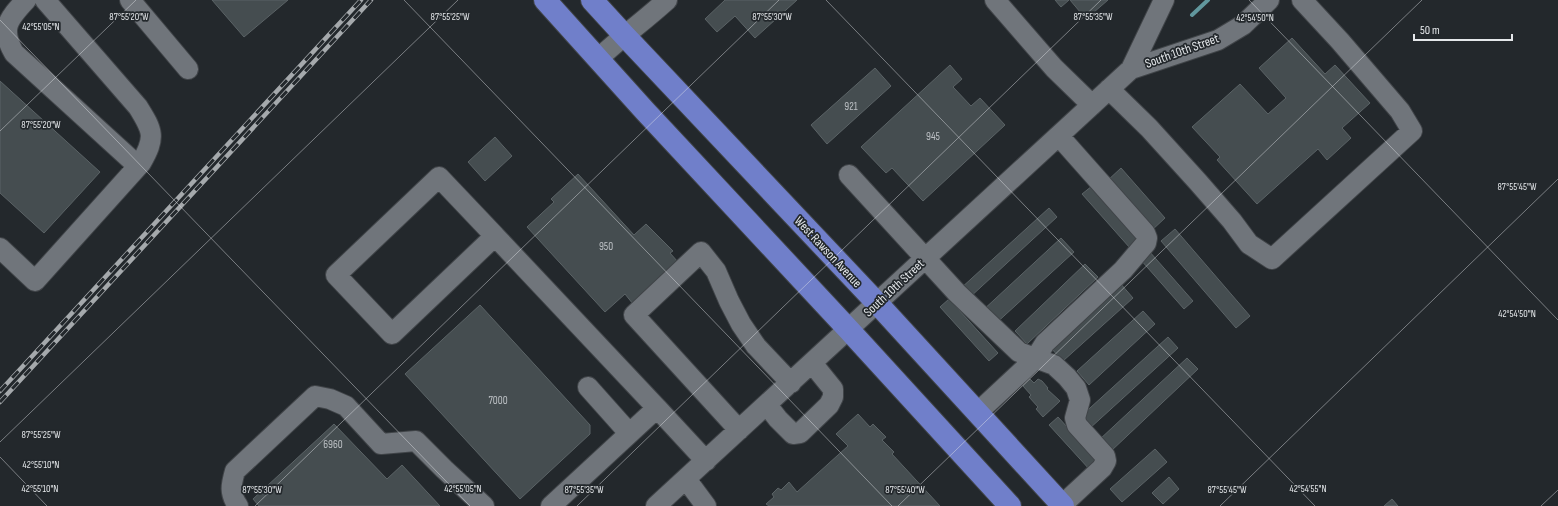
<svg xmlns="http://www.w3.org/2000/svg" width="1558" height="506" viewBox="0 0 1558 506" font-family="'Sofia Sans Condensed',sans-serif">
  <rect width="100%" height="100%" fill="#23282c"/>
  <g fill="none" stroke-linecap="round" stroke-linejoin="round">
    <path stroke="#61979d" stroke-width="4" d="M 1192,15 L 1208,0"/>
  </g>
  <path fill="#454d50" stroke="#5b6366" d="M 212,0 L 288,0 L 244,37 Z
    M 725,0 L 797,0 L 755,38 L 735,16 L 717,32 L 705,19 Z
    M 1055,0 L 1069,0 L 1061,7 Z
    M 1070,0 L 1108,0 L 1086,19 Z
    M 1292,38 L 1325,74 L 1335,65 L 1370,103 L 1342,128 L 1351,138 L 1327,160 L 1318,149 L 1257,204 L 1217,160 L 1220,157 L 1192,127 L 1240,84 L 1268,114 L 1286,98 L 1259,68 Z
    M 950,65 L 962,79 L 953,87 L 971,106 L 980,98 L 1005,125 L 923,201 L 892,168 L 886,173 L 861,147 Z
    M 875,68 L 891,86 L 827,144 L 811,125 Z
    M 0,81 L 100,172 L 44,233 L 0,193 Z
    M 495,137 L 512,156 L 485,181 L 468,162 Z
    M 1121,168 L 1165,218 L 1151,231 L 1107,181 Z
    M 578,174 L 634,235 L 646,224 L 673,251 L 670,253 L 678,262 L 633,304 L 625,294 L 605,312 L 527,227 L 554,202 L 551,199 Z
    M 1092,186 L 1140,240 L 1130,248 L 1082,194 Z
    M 1049,208 L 1057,217 L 969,298 L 960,289 Z
    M 1175,229 L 1250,316 L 1236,328 L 1161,241 Z
    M 1061,238 L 1074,252 L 993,326 L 981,312 Z
    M 1149,251 L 1193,301 L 1184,309 L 1140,259 Z
    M 1085,264 L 1098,277 L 1027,344 L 1015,331 Z
    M 1120,283 L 1133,298 L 1063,361 L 1049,346 Z
    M 949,299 L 998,353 L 989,361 L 940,307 Z
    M 480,305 L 590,425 L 590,434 L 520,499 L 405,374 Z
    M 1143,311 L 1155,324 L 1089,385 L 1077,371 Z
    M 1168,337 L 1178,348 L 1089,429 L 1079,418 Z
    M 1187,358 L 1198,369 L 1110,452 L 1099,440 Z
    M 1030,379 L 1034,383 L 1038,379 L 1042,381 L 1048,388 L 1047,389 L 1060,401 L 1043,417 L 1036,409 L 1038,407 L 1029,397 L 1031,395 L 1023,386 Z
    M 858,414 L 870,427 L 873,424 L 886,437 L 882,440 L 894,452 L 892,454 L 940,506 L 769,506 L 766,504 L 774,497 L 772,494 L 778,488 L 781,490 L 789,482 L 797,492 L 848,446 L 836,434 Z
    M 1058,417 L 1099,462 L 1090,470 L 1049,425 Z
    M 334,424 L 387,479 L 402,465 L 440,506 L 259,506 L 253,499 Z
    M 1155,449 L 1167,462 L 1122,502 L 1110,489 Z
    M 1169,477 L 1179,489 L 1163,504 L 1152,493 Z
    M 1392,499 L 1398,506 L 1384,506 Z"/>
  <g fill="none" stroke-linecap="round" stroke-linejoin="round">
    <defs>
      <path id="minor" d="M 26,0 C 8,19 0,29 14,53 L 138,166
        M 130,0 L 188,69
        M 995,0 L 1054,68 L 1092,105
        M 598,59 C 620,38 644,21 667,0
        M 1131,69 L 1218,40 L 1243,25 L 1269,0
        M 1109,89 L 1149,128 L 1198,182 L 1232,221 L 1249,244 L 1272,259 L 1412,131 L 1400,111 L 1340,41 L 1302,0
        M 849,175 L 957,293 L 1019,352 L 1054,365 L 1067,377 L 1076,388 L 1080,400 L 1075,418 L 1077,425 L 1105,456 L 1106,461 L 1102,468 L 1062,505
        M 495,236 L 439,177 L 336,275 L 392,334 L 495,236 L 657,408
        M 0,248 L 35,281 L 141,163 C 156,137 153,131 138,107 L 45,0
        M 588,387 L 629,433
        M 767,405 L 778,419 L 793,434 L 800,433 L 829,405 L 833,397 L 833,389 L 812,363
        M 977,413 L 1035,359 L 1045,343 L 1123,270 L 1146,243 L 1147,238 L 1145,233 L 1059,136
        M 739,430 L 634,315 L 701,252 L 716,271 L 729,301 L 741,324 L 756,346 L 791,383
        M 686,479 L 706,506
        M 238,506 C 229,493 231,485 235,471 L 315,396 L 330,399 L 346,406 L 381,444 L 416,441 L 444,469 L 484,506
        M 551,506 L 657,408 L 706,461
        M 656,506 L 1131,69 L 1164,0"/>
      <path id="major" d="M 545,0 L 645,111 L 849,330 L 1010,506
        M 592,0 L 624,35 L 877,303 L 1063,506"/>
    </defs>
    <use href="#minor" stroke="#404448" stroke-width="22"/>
    <use href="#major" stroke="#404448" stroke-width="24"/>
    <use href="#minor" stroke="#70757b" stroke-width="20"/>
    <use href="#major" stroke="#707fca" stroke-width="22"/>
    <defs>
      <path id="rail" d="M 0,391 L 361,0
        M 0,402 L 371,0"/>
    </defs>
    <use href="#rail" stroke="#a5a9ac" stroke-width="4.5"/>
    <use href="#rail" stroke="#23282c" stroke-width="3" stroke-dasharray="9" stroke-linecap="butt"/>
  </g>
  <path fill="none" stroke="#e4e7ea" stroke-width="1" stroke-opacity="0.45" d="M 404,0 L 892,506M 826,0 L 1315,506M 1249,0 L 1558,320M 0,20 L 470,506M 0,131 L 136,0M 0,442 L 458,0M 0,457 L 47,506M 255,506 L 779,0M 577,506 L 1101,0M 898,506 L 1422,0M 1220,506 L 1558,179M 1541,506 L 1558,490"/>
  <g text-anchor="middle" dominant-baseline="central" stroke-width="3.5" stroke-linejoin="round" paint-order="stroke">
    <g font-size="11" fill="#bcc0c4">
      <text x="851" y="106">921</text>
      <text x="933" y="136">945</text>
      <text x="606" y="246">950</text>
      <text x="498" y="400">7000</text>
      <text x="333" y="444">6960</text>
    </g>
    <g font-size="13" fill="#e4e7ea" stroke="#23282c">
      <text transform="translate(1182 51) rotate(-20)">South 10th Street</text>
      <text transform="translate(828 252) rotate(47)">West Rawson Avenue</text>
      <text transform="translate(894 288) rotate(-43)">South 10th Street</text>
    </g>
  </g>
  <g font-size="10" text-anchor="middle" fill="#e4e7ea" stroke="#23282c" stroke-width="3.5" stroke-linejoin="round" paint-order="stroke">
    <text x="129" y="20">87°55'20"W</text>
    <text x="450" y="20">87°55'25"W</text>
    <text x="772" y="20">87°55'30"W</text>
    <text x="1093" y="20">87°55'35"W</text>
    <text x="1255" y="21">42°54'50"N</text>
    <text x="41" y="30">42°55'05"N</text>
    <text x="41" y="128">87°55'20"W</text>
    <text x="1517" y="190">87°55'45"W</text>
    <text x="1517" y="317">42°54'50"N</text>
    <text x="41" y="438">87°55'25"W</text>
    <text x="41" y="468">42°55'10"N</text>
    <text x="40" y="492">42°55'10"N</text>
    <text x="463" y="492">42°55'05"N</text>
    <text x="1308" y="492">42°54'55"N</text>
    <text x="262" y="493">87°55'30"W</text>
    <text x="584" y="493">87°55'35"W</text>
    <text x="905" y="493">87°55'40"W</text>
    <text x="1227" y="493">87°55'45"W</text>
  </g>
  <path d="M1414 34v6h98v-6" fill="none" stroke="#e4e7ea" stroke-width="2"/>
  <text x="1420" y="34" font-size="12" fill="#e4e7ea" stroke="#23282c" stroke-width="3" paint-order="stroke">50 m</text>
</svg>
